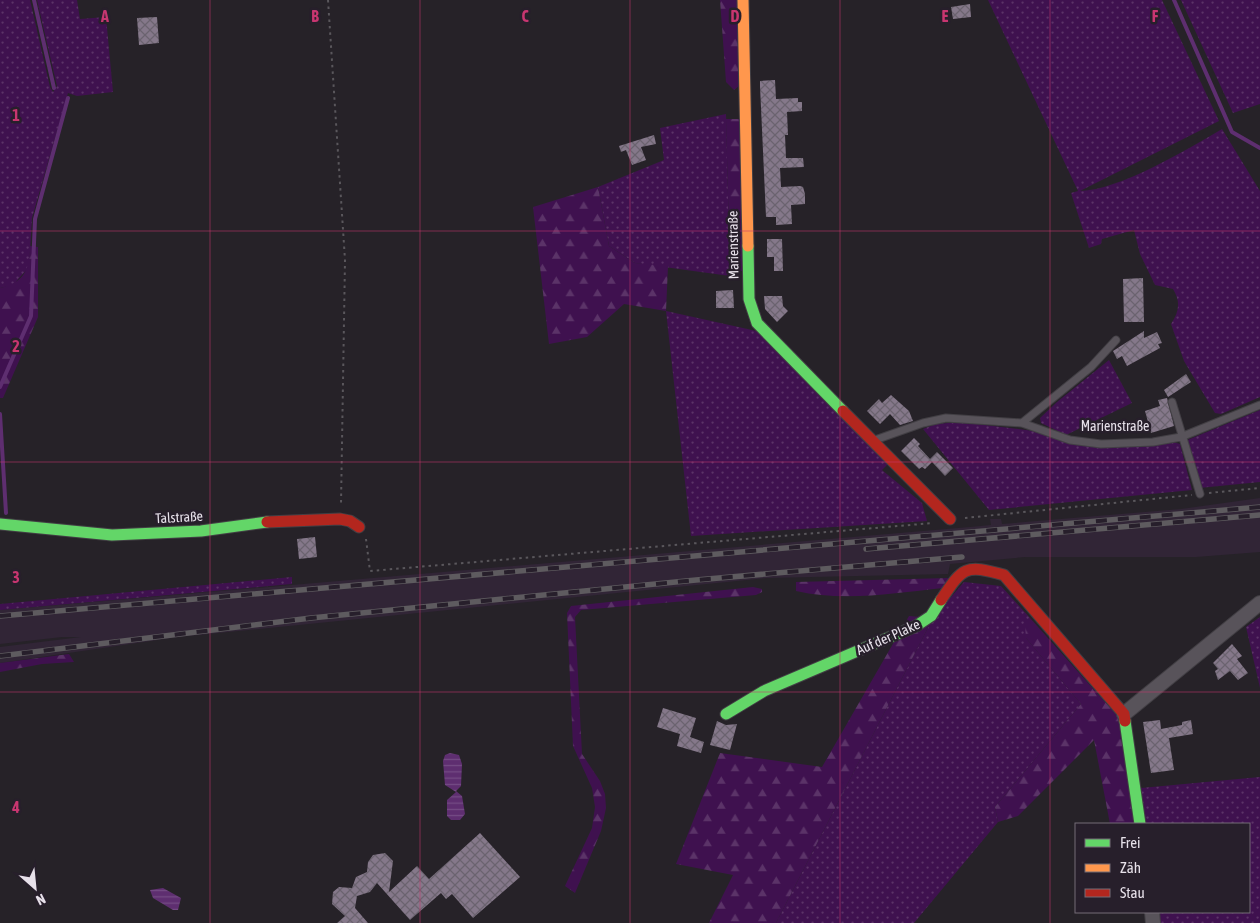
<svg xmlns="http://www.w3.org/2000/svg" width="1260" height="923" viewBox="0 0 1260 923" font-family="'Asap Condensed',sans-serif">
  <defs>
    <pattern id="grass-dots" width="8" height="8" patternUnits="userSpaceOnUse" patternTransform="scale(1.25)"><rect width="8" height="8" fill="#3f114f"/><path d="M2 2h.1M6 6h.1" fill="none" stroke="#5b3368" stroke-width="1.8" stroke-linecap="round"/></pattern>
    <pattern id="forest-firs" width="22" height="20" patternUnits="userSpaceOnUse" patternTransform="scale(1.25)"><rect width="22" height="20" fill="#3f114f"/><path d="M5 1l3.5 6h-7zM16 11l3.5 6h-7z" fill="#5b3368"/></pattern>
    <pattern id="water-rules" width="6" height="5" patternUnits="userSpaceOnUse" patternTransform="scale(1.25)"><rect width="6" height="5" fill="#5e2e70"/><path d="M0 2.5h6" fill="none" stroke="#754c85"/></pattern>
    <pattern id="building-cross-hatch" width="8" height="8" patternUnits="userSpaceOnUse" patternTransform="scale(1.25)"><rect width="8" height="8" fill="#85788a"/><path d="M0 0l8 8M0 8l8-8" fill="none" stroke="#6b636f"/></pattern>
  </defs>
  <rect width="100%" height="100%" fill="#262228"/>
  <path fill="#312536" d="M 1260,498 L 1260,552 L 1196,557 L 1025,557 L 950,564 L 948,574 L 767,578 L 178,637 L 0,663 L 0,647 L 81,637 L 62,637 L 0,644 L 0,610 L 970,527 L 991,525 L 990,519 L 1001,519 L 1002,524 L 1181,509 Z"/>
  <path fill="url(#grass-dots)" d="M 0,0 L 30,0 L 50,87 L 53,92 L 57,86 L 37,0 L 77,0 L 80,19 L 106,17 L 113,92 L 77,96 L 68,93 L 32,218 L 29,267 L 13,285 L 0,288 Z
    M 988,0 L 1162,0 L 1219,121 L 1080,191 C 1120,190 1186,150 1222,129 L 1260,191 L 1260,397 L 1221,414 L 1215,413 L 1184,361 L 1171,324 C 1179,312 1181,302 1173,289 L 1155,285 L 1140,254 L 1134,230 L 1102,239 L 1101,244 L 1089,248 L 1071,193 L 1078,191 Z
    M 1181,0 L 1260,0 L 1260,104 L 1233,113 Z
    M 726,114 L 730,276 L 635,263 L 609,246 L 598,187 L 664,160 L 660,128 Z
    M 666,311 L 761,332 L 890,462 L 882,470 L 922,503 L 927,521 L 691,536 Z
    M 1109,360 L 1132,403 L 1066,435 L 1041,423 L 1040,418 L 1057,402 Z
    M 1260,410 L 1260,482 L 1199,488 L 1185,441 Z
    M 960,422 L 1034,431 L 1066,442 L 1099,448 L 1154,446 L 1173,442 L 1180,444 L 1192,490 L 989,510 L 923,429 L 936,424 Z
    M 292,577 L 292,584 L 0,610 L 0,604 Z
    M 964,582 L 1001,586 L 1030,618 L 1026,638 L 1081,704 L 995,807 L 998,822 L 914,923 L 776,923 L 933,618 Z
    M 1260,617 L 1260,688 L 1246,627 Z
    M 1260,777 L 1260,923 L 1160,923 L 1159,912 L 1249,912 L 1249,824 L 1146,824 L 1141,788 Z"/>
  <path fill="url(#forest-firs)" d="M 720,0 L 738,0 L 739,86 L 734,90 L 726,82 Z
    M 726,119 L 741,119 L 745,271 L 730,271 Z
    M 598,187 L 609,246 L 635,263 L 668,266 L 666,311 L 624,304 L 587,337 L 549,344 L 533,207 Z
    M 30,246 L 38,247 L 38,317 L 3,398 L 0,398 L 0,288 C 25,282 29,270 30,246 Z
    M 949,578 L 943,588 C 895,593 844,602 796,591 L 796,582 Z
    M 753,587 L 762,589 L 762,592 L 756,595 L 581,610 L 575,617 L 582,754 L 600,781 L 605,794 L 606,808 L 601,831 L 575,893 L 565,886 L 592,828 L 595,807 L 592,788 L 573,746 L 567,613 L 571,606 Z
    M 909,616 L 933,618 L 776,923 L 709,923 L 733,875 L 676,864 L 720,753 L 822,767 Z
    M 1030,618 L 1121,720 L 1134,824 L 1110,824 L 1094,740 L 1018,816 L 998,822 L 995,807 L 1081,704 L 1026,638 L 1025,625 Z
    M 69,654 L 74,662 L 42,664 L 0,672 L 0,663 Z"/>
  <path fill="url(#water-rules)" d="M 450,753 L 459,755 L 462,764 L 461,786 L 456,791 L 462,796 L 465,814 L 460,820 L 451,820 L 447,816 L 447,800 L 456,792 L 445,785 L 443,761 L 445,755 Z
    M 163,888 L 181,898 L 178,910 L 173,910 L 153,898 L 150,890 Z"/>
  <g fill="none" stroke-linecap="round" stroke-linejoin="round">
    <path stroke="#5e2e70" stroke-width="4" d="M 34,0 L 54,88
      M 1174,0 L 1232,132 L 1260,148
      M 0,387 L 31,316 L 35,219 L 68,98
      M 0,414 L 6,513"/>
  </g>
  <path fill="url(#building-cross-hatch)" d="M 970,4 L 971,17 L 953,19 L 951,7 Z
    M 157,17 L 159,43 L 139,45 L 137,18 Z
    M 775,80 L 776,99 L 798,98 L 798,102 L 802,102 L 802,111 L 787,112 L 788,135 L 785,135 L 786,158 L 803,158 L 804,167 L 780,168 L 781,187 L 800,186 L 803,187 L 805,194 L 805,204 L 791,205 L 792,224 L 776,225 L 776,217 L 766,217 L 760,86 L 760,81 Z
    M 654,135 L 656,144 L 641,147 L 646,160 L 632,165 L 626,150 L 621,152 L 619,146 Z
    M 767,239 L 782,239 L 783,271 L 774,271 L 774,257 L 767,257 Z
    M 1143,278 L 1144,322 L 1124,322 L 1123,279 Z
    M 733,290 L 734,308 L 716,308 L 716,291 Z
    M 764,296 L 782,296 L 783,306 L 788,311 L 777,322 L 765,309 Z
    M 1144,331 L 1144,338 L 1157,332 L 1162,343 L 1158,344 L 1160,348 L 1127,366 L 1122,356 L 1117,359 L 1113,351 Z
    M 1186,374 L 1191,382 L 1168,397 L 1164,390 Z
    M 891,395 L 909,411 L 913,421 L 900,425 L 890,414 L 880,424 L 867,411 L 879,399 L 882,403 Z
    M 1167,398 L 1174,426 L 1151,433 L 1145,411 L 1160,406 L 1158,400 Z
    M 914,438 L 920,444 L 918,446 L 930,459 L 937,452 L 953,468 L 945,476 L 932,462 L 925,469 L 922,467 L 919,469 L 901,451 Z
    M 315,537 L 317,557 L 299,559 L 297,539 Z
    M 1232,644 L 1242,656 L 1237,659 L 1248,673 L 1238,680 L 1230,671 L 1218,680 L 1215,671 L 1218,669 L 1213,663 Z
    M 663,708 L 696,718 L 690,737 L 704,742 L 701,753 L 677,746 L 680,734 L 657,727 Z
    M 1160,720 L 1161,729 L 1182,725 L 1182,722 L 1191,720 L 1193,734 L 1169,738 L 1174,770 L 1151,773 L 1143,722 Z
    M 717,721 L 726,725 L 737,724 L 730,750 L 710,745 Z
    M 480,833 L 520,877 L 473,918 L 452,894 L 446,899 L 441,893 L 410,920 L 377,883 L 370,892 L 357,896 L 355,908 L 368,923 L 337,923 L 345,916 L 332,904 L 333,892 L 339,887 L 352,888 L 356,877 L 367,872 L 368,862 L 373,855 L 385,853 L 393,861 L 389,892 L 417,866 L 429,879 Z"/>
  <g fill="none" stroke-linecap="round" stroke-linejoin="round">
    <defs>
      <path id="lane" d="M 1172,402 L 1200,494
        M 1022,423 L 1091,367 L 1116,340
        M 875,440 L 923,423 L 946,418 L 1022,423 L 1070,440 L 1101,444 L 1153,442 L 1181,437 L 1260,405"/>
      <path id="street" d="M 1124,714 L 1260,603
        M 1152,912 L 1153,923"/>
      <path id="fast" d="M 748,246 L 749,299 L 757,323 L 843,411
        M 0,524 L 112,535 L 201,531 L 267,522
        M 726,714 L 764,691 L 916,626 L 931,616 L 941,600
        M 1125,721 L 1140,824"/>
      <path id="slow" d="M 743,0 L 748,246"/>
      <path id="jam" d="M 843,411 L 950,519
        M 267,522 L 340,519 L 350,521 L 359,527
        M 941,600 C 963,567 965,564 1004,575 L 1124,714 L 1125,721"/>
    </defs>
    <use href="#lane" stroke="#423f44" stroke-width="9"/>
    <use href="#street" stroke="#423f44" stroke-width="16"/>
    <use href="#fast" stroke="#423f44" stroke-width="13"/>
    <use href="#slow" stroke="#423f44" stroke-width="13"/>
    <use href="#jam" stroke="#423f44" stroke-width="13"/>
    <path stroke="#5a575c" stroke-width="2" stroke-dasharray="2.5 4" stroke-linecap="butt" d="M 328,0 L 345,260 L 341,504
      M 1209,493 L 1260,488
      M 965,518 L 1192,495
      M 366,539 L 370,571 L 933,523"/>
    <use href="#lane" stroke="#58535a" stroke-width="7"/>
    <use href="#street" stroke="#58535a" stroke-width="14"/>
    <use href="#fast" stroke="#63d668" stroke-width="11"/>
    <use href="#slow" stroke="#ff974d" stroke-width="11"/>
    <use href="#jam" stroke="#b3261e" stroke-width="11"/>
    <defs>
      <path id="rail" d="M 866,549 L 1260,515
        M 0,616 L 1260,507
        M 0,656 L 311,618 L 696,580 L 962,557"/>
    </defs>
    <use href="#rail" stroke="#5e5b5f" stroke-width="5.5"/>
    <use href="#rail" stroke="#271f2b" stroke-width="4" stroke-dasharray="11" stroke-linecap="butt"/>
  </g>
  <path fill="none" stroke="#c83670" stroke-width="1" stroke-opacity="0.55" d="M 210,0 L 210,923M 420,0 L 420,923M 630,0 L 630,923M 840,0 L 840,923M 1050,0 L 1050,923M 0,231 L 1260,231M 0,462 L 1260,462M 0,692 L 1260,692"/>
  <g text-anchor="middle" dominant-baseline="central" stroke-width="5" stroke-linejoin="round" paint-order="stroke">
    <g font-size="14" fill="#e7e1ea" stroke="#271f2b">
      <text transform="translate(733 245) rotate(-91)">Marienstraße</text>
      <text x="1115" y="426">Marienstraße</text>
      <text transform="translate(179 517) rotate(-3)">Talstraße</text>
      <text transform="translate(888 637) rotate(-24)">Auf der Plake</text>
    </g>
  </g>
  <g font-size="16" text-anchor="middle" font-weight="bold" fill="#c83670" stroke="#271f2b" stroke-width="5" stroke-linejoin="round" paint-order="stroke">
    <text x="105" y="22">A</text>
    <text x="315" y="22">B</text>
    <text x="525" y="22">C</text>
    <text x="735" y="22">D</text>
    <text x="945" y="22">E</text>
    <text x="1155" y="22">F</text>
    <text x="16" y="121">1</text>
    <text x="16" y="352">2</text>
    <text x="16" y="583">3</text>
    <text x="16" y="813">4</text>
  </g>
  <rect x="1075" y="823" width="175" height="90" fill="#271f2b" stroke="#746d77"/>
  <rect x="1085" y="839" width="25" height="8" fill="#63d668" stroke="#746d77"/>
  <text x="1120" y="848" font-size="15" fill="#e7e1ea">Frei</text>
  <rect x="1085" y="864" width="25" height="8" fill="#ff974d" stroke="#746d77"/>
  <text x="1120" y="873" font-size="15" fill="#e7e1ea">Zäh</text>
  <rect x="1085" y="889" width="25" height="8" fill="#b3261e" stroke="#746d77"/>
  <text x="1120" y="898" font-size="15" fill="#e7e1ea">Stau</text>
  <g transform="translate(35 888) rotate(153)" stroke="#271f2b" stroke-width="4" paint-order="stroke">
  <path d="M0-4L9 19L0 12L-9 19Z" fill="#e7e1ea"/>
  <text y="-8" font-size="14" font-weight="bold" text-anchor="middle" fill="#e7e1ea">N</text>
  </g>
</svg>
